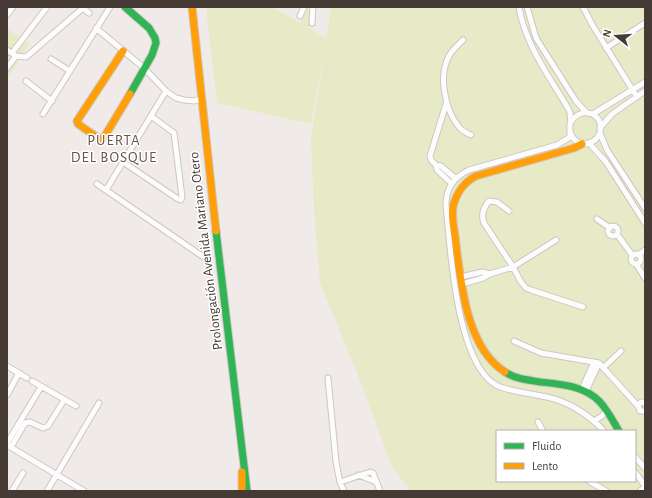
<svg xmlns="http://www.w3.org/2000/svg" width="652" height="498" viewBox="0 0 652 498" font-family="'Alegreya Sans',sans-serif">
  <rect width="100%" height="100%" fill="#f0ebe8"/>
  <path fill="#e7eac6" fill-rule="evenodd" d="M 206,7 L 273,7 L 300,23 L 309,7 L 311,7 L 309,28 L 326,39 L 331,7 L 645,7 L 645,491 L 411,491 L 392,467 L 356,370 L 320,283 L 314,210 L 311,138 L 325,48 L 311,124 L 217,103 ZM 497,431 L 635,431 L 635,481 L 497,481 Z
    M 7,29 L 30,43 L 7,80 Z"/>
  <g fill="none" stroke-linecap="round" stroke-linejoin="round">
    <defs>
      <path id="street" d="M 82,7 L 89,13
        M 519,7 C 521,19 525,31 530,42 C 540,66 556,87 569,110 C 574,120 565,130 574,139 C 582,148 597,143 600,132 C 605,112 578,105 570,124
        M 527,7 L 536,38 L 576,101 L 586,112
        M 583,7 L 593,26 L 637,97
        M 7,15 L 13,7
        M 300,16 L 304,7
        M 312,23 L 313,7
        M 96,28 L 144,68 L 166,91 L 176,98 L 184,100 L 194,101 L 201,99
        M 463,40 C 458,45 452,50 449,56 C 438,76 445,110 459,127 C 462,131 467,133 471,135
        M 606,48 L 645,23
        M 7,50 L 16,56 L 26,57 L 83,8
        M 12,53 L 47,7
        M 51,59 L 70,71
        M 7,68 L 16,56
        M 26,81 L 52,101
        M 446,104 L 430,156 L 431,160 L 436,165 L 437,170 L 451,183
        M 43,114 L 110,7
        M 593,114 L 645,82
        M 600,128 L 612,114 L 645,91
        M 600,133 L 607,150 L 645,208
        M 570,134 L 570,137 L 557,145 L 469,170 C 454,177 446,188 446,204 C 450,245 456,375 503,388 C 517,392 533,394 547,397 C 569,402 589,415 604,431
        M 589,143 L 606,162 L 645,223
        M 123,162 L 178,199 L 181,200 L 182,197 L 174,133 L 151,116
        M 436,165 L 441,166 L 456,179
        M 97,184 L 202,256
        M 106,190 L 166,91
        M 509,211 L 497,202 L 489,201 C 483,208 481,215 484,223 L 513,267 L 521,282 L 526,288 L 531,290 L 583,307
        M 597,219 L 610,228
        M608 231a5 5 0 1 1 10 0a5 5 0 1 1-10 0Z
        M 617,234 L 632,255
        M631 259a5 5 0 1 1 10 0a5 5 0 1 1-10 0Z
        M 638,255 L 645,250
        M 636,264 L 645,278
        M 461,277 L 482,272 L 490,274
        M 462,284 L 483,278 L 490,274 L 513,267 L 556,240
        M 514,341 L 541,353 L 599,363 L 638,406
        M 7,366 L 27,378
        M 603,368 L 621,351
        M 328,378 L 336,462 L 340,482 L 344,491
        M 32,381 L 76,406
        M 582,389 L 594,362
        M 586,391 L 599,363
        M 7,395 L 19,373
        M 645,403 L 641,402 L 638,406 L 640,411 L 645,411
        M 594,421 L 602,416 L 606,411
        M 538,422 L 543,431
        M 7,443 L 41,387
        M 7,445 L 84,491
        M 11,447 L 25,423 L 30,422 L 43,428 L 48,426 L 64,400
        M 635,457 L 645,468
        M 635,472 L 645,486
        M 359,475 L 376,482
        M 589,481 L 606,491
        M 340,482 L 370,472 L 373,473 L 380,491
        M 12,491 L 23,473
        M 47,491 L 99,403
        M 640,491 L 645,487"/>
      <path id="fast" d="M 125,7 L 149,28 L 155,38 L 156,43 L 152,55 L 130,94
        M 216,231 L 247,491
        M 505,372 C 515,379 528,380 540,382 C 561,384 585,386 600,402 C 608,411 613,421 619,431"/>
      <path id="slow" d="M 192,7 L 216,231
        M 123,51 L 77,121 L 78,124 L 101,140 L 103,139 L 130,94
        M 505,372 C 467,348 461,285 456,244 C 455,232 451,219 453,207 C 456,194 464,182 476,176 L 574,148 L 582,144
        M 242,472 L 242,491"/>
    </defs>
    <use href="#street" stroke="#ccc7c4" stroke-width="7"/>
    <use href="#fast" stroke="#d1c7c0" stroke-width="9"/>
    <use href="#slow" stroke="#d1c7c0" stroke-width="9"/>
    <use href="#street" stroke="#fdfcfc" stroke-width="5"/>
    <use href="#fast" stroke="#30b455" stroke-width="7"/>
    <use href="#slow" stroke="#ff9f0a" stroke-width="7"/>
  </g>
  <g text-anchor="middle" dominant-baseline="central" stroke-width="3" stroke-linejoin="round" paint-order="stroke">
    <g font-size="14" fill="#463a34" stroke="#fff">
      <text transform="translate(206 251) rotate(-97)">Prolongación Avenida Mariano Otero</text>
    </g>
    <g font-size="15" letter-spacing="1" fill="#69544b" stroke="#fff">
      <text x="114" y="140">PUERTA<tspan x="114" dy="17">DEL BOSQUE</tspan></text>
    </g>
  </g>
  <rect width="652" height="498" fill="none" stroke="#463a34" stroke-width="16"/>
  <rect x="496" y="430" width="140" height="52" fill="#ffffff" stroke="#b5b0ae"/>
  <rect x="504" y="443" width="20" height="6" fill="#30b455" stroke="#b5b0ae"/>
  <text x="532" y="450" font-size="12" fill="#463a34">Fluido</text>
  <rect x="504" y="463" width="20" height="6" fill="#ff9f0a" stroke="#b5b0ae"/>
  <text x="532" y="470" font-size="12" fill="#463a34">Lento</text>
  <g transform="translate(616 36) rotate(287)" stroke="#ffffff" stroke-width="3" paint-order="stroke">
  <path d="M0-3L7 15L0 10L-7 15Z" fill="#463a34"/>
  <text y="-6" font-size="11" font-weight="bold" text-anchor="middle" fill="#463a34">N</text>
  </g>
</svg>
